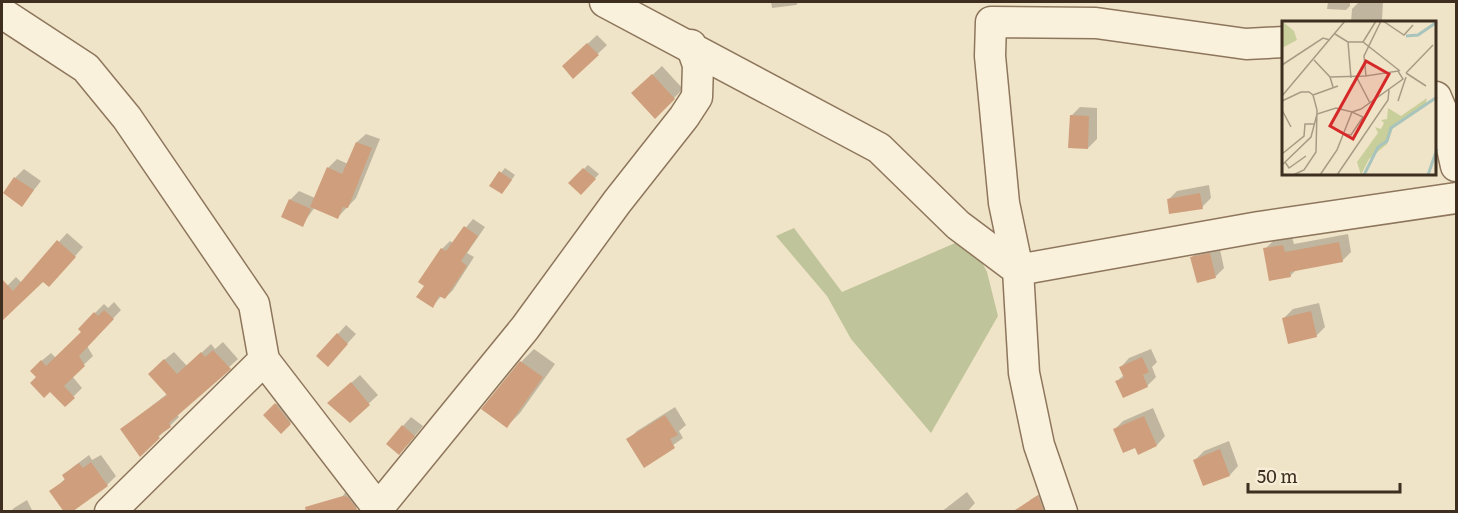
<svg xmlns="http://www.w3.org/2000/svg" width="1458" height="513" viewBox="0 0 1458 513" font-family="Literata,serif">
  <rect width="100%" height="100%" fill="#f0e4c8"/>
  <path fill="#bfc49a" d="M 794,228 L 842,292 L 969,237 L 987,272 L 998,316 L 931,433 L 851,339 L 827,296 L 776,236 Z"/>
  <path fill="#0003" d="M 771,2 L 799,2 L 796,5 L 772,8 Z
    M 1328,2 L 1350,2 L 1350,6 L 1346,10 L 1327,9 Z
    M 1359,2 L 1383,2 L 1382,20 L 1379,22 L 1351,22 L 1352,9 Z
    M 597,35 L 607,45 L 574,77 L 564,66 Z
    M 662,66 L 683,89 L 655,117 L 633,93 Z
    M 1080,107 L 1097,108 L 1097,139 L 1088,148 L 1071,116 Z
    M 366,134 L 380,139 L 356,198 L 338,217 L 315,207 L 302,225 L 290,200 L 299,191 L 315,198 L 328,168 L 337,159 L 348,164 L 357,142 Z
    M 588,165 L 599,174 L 581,193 L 570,183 Z
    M 505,168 L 515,175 L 506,188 L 491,185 Z
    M 24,169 L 41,181 L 22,205 L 15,178 Z
    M 1209,185 L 1211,198 L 1202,207 L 1168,200 L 1177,191 Z
    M 473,219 L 485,227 L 467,253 L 474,257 L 453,290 L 445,298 L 442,295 L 433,306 L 426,285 L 442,249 L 450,241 L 453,243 Z
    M 67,233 L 83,247 L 57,277 L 43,280 L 3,317 L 2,291 L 16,277 L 22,283 Z
    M 1348,234 L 1351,252 L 1342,261 L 1297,269 L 1290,276 L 1265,249 L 1274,240 L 1292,237 L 1294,244 Z
    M 1219,245 L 1224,268 L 1215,277 L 1192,257 L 1201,248 Z
    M 114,302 L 121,310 L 87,346 L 93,356 L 72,376 L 82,388 L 65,405 L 38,377 L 40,362 L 51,353 L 56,358 L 83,332 L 80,328 L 104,304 L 108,308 Z
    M 1319,303 L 1325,327 L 1316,336 L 1284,318 L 1293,309 Z
    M 346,325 L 356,334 L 336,356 L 338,334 Z
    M 223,342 L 238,359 L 177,414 L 179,417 L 140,455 L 122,429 L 167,394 L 158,365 L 174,352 L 187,366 L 211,344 L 215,349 Z
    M 534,349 L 555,364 L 520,413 L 507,426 L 521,362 Z
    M 1151,349 L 1157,362 L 1152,367 L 1156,377 L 1147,386 L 1117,381 L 1124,375 L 1121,367 L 1129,358 Z
    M 360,375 L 378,395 L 350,421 L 329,403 Z
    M 285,396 L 299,414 L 281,432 L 265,415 Z
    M 675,407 L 686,425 L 679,431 L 683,438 L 644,466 L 628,440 L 637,431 Z
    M 1153,408 L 1165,436 L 1157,445 L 1136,446 L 1114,430 L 1123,421 Z
    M 411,417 L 423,426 L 408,444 L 403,426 Z
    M 1229,441 L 1238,466 L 1230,475 L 1204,484 L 1195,460 L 1204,451 Z
    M 89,455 L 92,460 L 101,455 L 116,476 L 107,485 L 51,492 L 66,478 L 64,476 L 73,467 Z
    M 967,492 L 975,503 L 967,512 L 941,512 Z
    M 345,493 L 351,493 L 358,506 L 352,512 L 341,498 Z
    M 1042,493 L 1047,508 L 1044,512 L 1030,500 Z
    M 27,500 L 33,512 L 10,512 L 14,508 Z"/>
  <path fill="#cf9f7d" d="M 587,43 L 599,55 L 573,79 L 562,66 Z
    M 652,74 L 675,99 L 655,119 L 631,93 Z
    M 1070,115 L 1089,116 L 1088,149 L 1068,148 Z
    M 356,142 L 372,148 L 348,208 L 343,207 L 338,219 L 310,207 L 327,167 L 342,174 Z
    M 583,168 L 596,179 L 581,195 L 568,183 Z
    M 499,171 L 512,180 L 502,194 L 489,186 Z
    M 14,177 L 34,190 L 22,207 L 3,193 Z
    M 1200,193 L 1203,209 L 1169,214 L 1167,199 Z
    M 289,199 L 311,209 L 303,227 L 281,217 Z
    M 464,226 L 478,236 L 461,261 L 467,266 L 445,299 L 439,296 L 433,308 L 416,297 L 424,286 L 418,282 L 441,248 L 446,251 Z
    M 57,240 L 76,257 L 49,287 L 43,282 L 2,321 L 2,279 L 13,291 Z
    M 1339,242 L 1343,262 L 1290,272 L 1291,277 L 1269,281 L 1263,248 L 1283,245 L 1285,252 Z
    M 1210,253 L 1216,278 L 1197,283 L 1190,257 Z
    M 104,310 L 114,319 L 79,356 L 85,366 L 64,386 L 75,398 L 65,407 L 50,392 L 44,398 L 30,383 L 36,377 L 30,371 L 41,360 L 46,366 L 81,332 L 78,329 L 94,312 L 98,316 Z
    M 1311,311 L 1317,337 L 1288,344 L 1282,318 Z
    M 337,333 L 348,344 L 328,367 L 316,356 Z
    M 213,350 L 231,369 L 169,423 L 171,427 L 158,436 L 160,438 L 140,457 L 120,429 L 167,395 L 148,374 L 164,359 L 177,374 L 201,352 L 205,357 Z
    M 1142,357 L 1149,372 L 1143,375 L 1148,387 L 1123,398 L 1115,381 L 1124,378 L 1119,367 Z
    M 520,361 L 543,377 L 507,428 L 481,409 Z
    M 351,382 L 370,405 L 350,423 L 327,403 Z
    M 275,403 L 291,424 L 281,434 L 263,415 Z
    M 665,415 L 678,435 L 670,439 L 675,448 L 644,468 L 626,439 Z
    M 1144,416 L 1157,446 L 1138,455 L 1135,448 L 1123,453 L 1113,429 Z
    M 402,425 L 415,436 L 399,455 L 386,444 Z
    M 1220,449 L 1230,476 L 1203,486 L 1193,460 Z
    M 91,462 L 108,486 L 72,512 L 64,512 L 49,491 L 65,480 L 62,475 L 79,463 L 83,468 Z
    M 1038,495 L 1044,512 L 1012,512 Z
    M 343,496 L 348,497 L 359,512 L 306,512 L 305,507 Z"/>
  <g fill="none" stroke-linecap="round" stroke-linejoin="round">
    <defs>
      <path id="minor" d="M 605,2 L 879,148 L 958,225 L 1018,270 L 1024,373 L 1039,445 L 1062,512
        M 2,13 L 86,68 L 127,118 L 254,304 L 264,360 L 110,512
        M 1284,42 L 1246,44 L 1096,23 L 991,22 L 990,56 L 1004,203 L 1018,270 L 1259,227 L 1456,198
        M 1436,97 L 1446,121 L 1456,166
        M 264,360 L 381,512
        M 379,507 L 525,328 L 617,202 L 684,117 L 697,97 L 698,65 L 691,45"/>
    </defs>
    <use href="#minor" stroke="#8d765c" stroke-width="33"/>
    <use href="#minor" stroke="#faf1dc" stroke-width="30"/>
  </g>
  <g transform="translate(1282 21)">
    <rect width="154" height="154" fill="#f0e4c8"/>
    <path d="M 0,0 L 12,10 L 15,19 L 0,27 ZM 145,77 L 143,85 L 111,107 L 105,123 L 87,138 L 79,154 L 75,141 L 96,112 L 93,106 L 99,108 L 102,102 L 99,99 L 105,98 L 106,87 L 119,95 Z" fill="#c9cf9b"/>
    <path fill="none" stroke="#a9c4bc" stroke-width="3" d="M 124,15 L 136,14 L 155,1M 82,154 L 96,126 L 105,120 L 109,107 L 155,76M 146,154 L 155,128"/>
    <path fill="none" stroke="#a89b85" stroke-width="1.5" d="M 101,0 L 122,14 L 131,4M 53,13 L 66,21 L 69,57M 66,21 L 81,21 L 118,50M 81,21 L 94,0M 32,39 L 48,56 L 51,66M 0,44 L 41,17 L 48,19M 124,52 L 151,24M 124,52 L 144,65M 48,56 L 84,55M 75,57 L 88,82M 31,74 L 56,65M 0,75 L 63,0M 0,80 L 19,71 L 27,71 L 31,74 L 35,89 L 34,131 L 22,149 L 11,154M 116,80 L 124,56M 0,89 L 9,106M 0,133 L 22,115 L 23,103 L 32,103M 3,141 L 7,147 L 24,135M 0,144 L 29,116 L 35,93 L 54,87 L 70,91 L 79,88 L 121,58 L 116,50 L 84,55 L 82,35 L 99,0M 38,154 L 55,129 L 70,91 L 81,96 L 69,114 L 62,113M 55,154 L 106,79 L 107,69"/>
    <path fill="#d62828" fill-opacity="0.15" stroke="#d62828" stroke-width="3" d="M 84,40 L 107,53 L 71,118 L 48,105 Z"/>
    <rect width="154" height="154" fill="none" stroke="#3d2e20" stroke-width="3"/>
  </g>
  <rect width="1458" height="513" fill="none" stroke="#3d2e20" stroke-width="6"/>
  <path d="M1248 483v9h152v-9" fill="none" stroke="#3d2e20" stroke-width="3"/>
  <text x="1257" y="483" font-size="18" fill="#3d2e20" stroke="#f7eed8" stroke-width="4.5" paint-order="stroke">50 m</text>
</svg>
